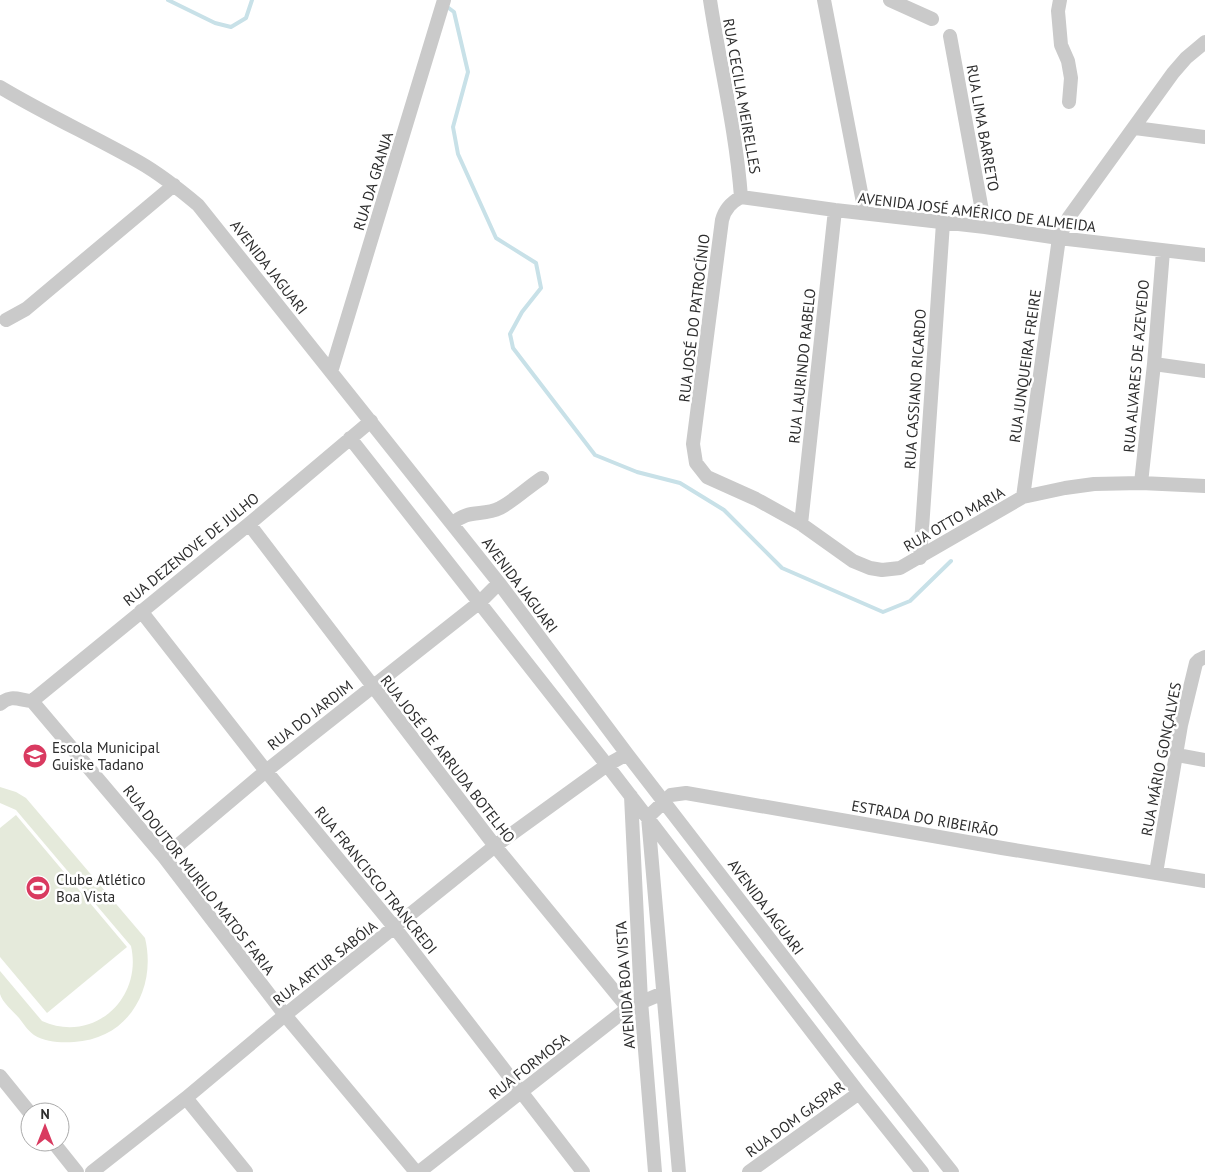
<svg xmlns="http://www.w3.org/2000/svg" width="1205" height="1172" viewBox="0 0 1205 1172" font-family="'PT Sans',sans-serif">
  <rect width="100%" height="100%" fill="#fff"/>
  <path fill="#e5eadb" d="M 0,787 L 16,792 L 26,798 L 145,938 C 157,988 129,1039 74,1042 C 61,1043 45,1042 34,1035 C 28,1031 23,1023 19,1018 C 13,1011 2,1002 0,994 C 0,987 0,978 0,971 L 42,1021 C 93,1044 143,999 131,946 L 16,810 L 0,803 Z
    M 16,815 L 127,947 L 47,1013 L 0,957 L 0,828 Z"/>
  <g fill="none" stroke-linecap="round" stroke-linejoin="round">
    <path stroke="#c8e1e8" stroke-width="4" d="M 168,0 L 215,23 L 231,27 L 246,18 L 252,0
      M 446,6 L 454,12 L 468,72 L 453,127 L 458,154 L 496,238 L 536,263 L 541,288 L 522,312 L 510,334 L 513,348 L 595,455 L 637,472 L 680,483 L 724,510 L 782,568 L 883,612 L 910,601 L 951,561"/>
    <path stroke="#cacaca" stroke-width="14" d="M 710,0 C 720,66 736,130 741,197
      M 824,0 L 865,213
      M 890,0 L 932,19
      M 1060,0 L 1058,11 L 1061,45 L 1068,61 L 1071,78 L 1069,102
      M 950,36 L 985,227
      M 0,87 C 45,114 93,136 139,162 C 160,174 179,189 198,205 L 499,583 L 627,754 L 853,1047 L 952,1172
      M 1135,128 L 1205,137
      M 1205,255 L 1059,238 L 985,227 L 835,210 L 741,197 C 732,202 725,208 722,220 L 693,444 L 696,463 L 707,477 L 756,499 L 801,524 L 853,561 L 870,568 L 882,570 L 900,568 L 1023,497 L 1065,488 L 1094,484 L 1141,483 L 1205,486
      M 6,320 L 26,309 L 174,185
      M 1154,364 L 1205,371
      M 331,372 L 444,0
      M 350,438 L 610,769 L 859,1093 L 922,1172
      M 1141,483 L 1154,364 L 1163,251
      M 1023,497 L 1059,238 L 1069,217 L 1173,73 L 1186,58 L 1205,42
      M 249,524 L 495,846 L 628,1008
      M 452,524 C 469,508 482,517 500,508 C 515,500 528,487 542,478
      M 801,524 L 835,210
      M 920,558 L 943,223
      M 141,611 L 266,771 L 395,928 L 583,1172
      M 32,701 L 164,857 L 285,1015 L 416,1172
      M 32,701 L 249,524 L 371,421
      M 0,704 C 11,694 19,700 32,701
      M 1177,755 L 1205,760
      M 631,796 L 641,1001 L 655,1172
      M 164,857 L 266,771 L 480,602 L 499,583
      M 1156,873 L 1181,725 L 1196,663 L 1199,660 L 1205,657
      M 0,1076 L 30,1113
      M 186,1098 L 246,1172
      M 53,1142 L 77,1172
      M 92,1172 L 186,1098 L 285,1015 L 495,846 L 607,765 L 627,754
      M 419,1172 L 628,1008 L 663,993
      M 679,1172 L 648,817 L 671,795 L 686,793 L 1002,848 L 1205,881
      M 749,1172 L 859,1093"/>
  </g>
  <defs>
    <symbol id="school-disc" viewBox="-11 -11 22 22"><circle r="9.5" fill="#d93a60" stroke="#fff"/><path d="M0-5L7-2L0 1L-7-2ZM-4 1L0 2.5L4 1V4Q0 6-4 4Z" fill="#fff"/></symbol>
    <symbol id="stadium-disc" viewBox="-11 -11 22 22"><circle r="9.5" fill="#d93a60" stroke="#fff"/><path d="M0-5a6.5 5 0 1 0 0 10a6.5 5 0 1 0 0-10ZM-3.5-1.8h7v3.6h-7Z" fill="#fff"/></symbol>
  </defs>
  <g fill-rule="evenodd">
    <use href="#school-disc" x="21" y="742" width="28" height="28"/>
    <use href="#stadium-disc" x="24" y="874" width="28" height="28"/>
  </g>
  <g text-anchor="middle" dominant-baseline="central" stroke-width="5" stroke-linejoin="round" paint-order="stroke">
    <g font-size="15" fill="#2d2d2d" stroke="#fff">
      <text transform="translate(742 96) rotate(80)">RUA CECILIA MEIRELLES</text>
      <text transform="translate(983 128) rotate(80)">RUA LIMA BARRETO</text>
      <text transform="translate(373 181) rotate(-73)">RUA DA GRANJA</text>
      <text transform="translate(977 212) rotate(7)">AVENIDA JOSÉ AMÉRICO DE ALMEIDA</text>
      <text transform="translate(269 267) rotate(52)">AVENIDA JAGUARI</text>
      <text transform="translate(694 318) rotate(-83)">RUA JOSÉ DO PATROCÍNIO</text>
      <text transform="translate(802 366) rotate(-84)">RUA LAURINDO RABELO</text>
      <text transform="translate(1025 366) rotate(-82)">RUA JUNQUEIRA FREIRE</text>
      <text transform="translate(1136 366) rotate(-85)">RUA ALVARES DE AZEVEDO</text>
      <text transform="translate(915 389) rotate(-86)">RUA CASSIANO RICARDO</text>
      <text transform="translate(954 519) rotate(-30)">RUA OTTO MARIA</text>
      <text transform="translate(191 549) rotate(-39)">RUA DEZENOVE DE JULHO</text>
      <text transform="translate(520 585) rotate(53)">AVENIDA JAGUARI</text>
      <text transform="translate(310 715) rotate(-38)">RUA DO JARDIM</text>
      <text transform="translate(448 759) rotate(52)">RUA JOSÉ DE ARRUDA BOTELHO</text>
      <text transform="translate(1161 759) rotate(-79)">RUA MÁRIO GONÇALVES</text>
      <text transform="translate(925 818) rotate(10)">ESTRADA DO RIBEIRÃO</text>
      <text transform="translate(199 880) rotate(52)">RUA DOUTOR MURILO MATOS FARIA</text>
      <text transform="translate(376 880) rotate(51)">RUA FRANCISCO TRANCREDI</text>
      <text transform="translate(766 907) rotate(53)">AVENIDA JAGUARI</text>
      <text transform="translate(325 963) rotate(-38)">RUA ARTUR SABÓIA</text>
      <text transform="translate(625 985) rotate(-94)">AVENIDA BOA VISTA</text>
      <text transform="translate(529 1066) rotate(-38)">RUA FORMOSA</text>
      <text transform="translate(795 1119) rotate(-36)">RUA DOM GASPAR</text>
    </g>
    <g font-size="15" fill="#2d2d2d" stroke="#fff" text-anchor="start">
      <text x="52" y="747">Escola Municipal<tspan x="52" dy="17">Guiske Tadano</tspan></text>
      <text x="56" y="879">Clube Atlético<tspan x="56" dy="17">Boa Vista</tspan></text>
    </g>
  </g>
  <g transform="translate(45 1127)"><circle r="24" fill="#ffffff" stroke="#ababab"/>
  <path d="M0-4L9 19L0 12L-9 19Z" fill="#d93a60"/>
  <text y="-8" font-size="14" font-weight="bold" text-anchor="middle" fill="#2d2d2d">N</text>
  </g>
</svg>
